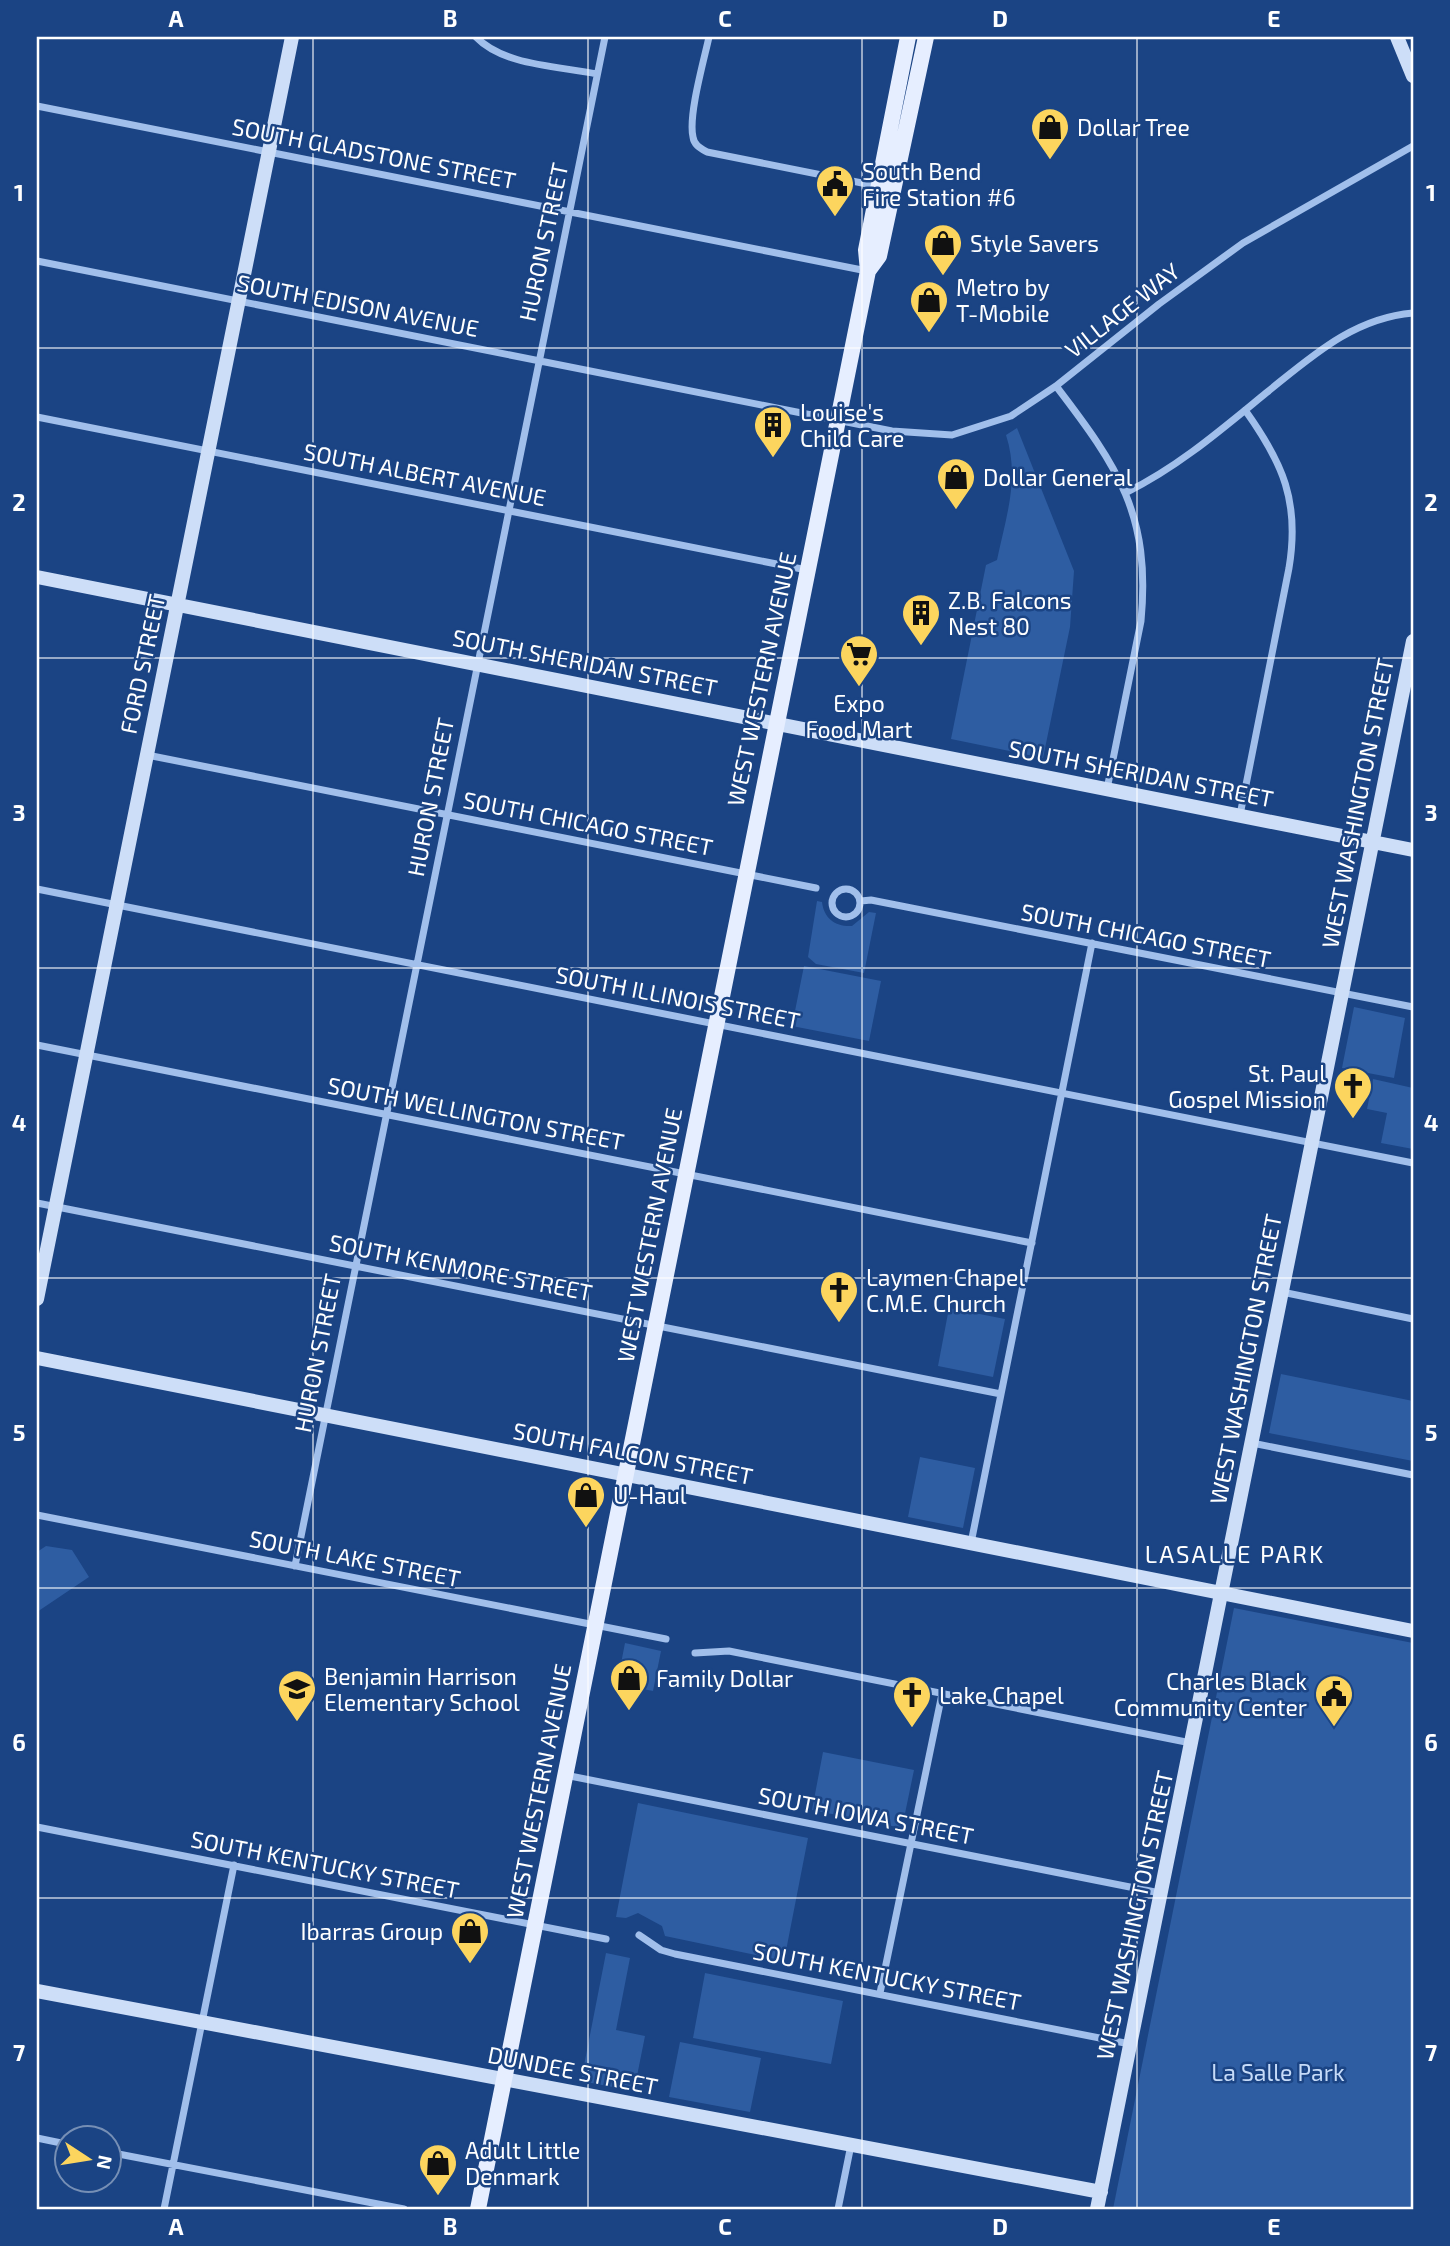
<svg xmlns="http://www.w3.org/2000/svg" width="1450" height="2246" viewBox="0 0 1450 2246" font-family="'Exo 2',sans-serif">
  <rect width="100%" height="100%" fill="#1b4484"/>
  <path fill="#2e5da2" d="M 1017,428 L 1074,571 L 1070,627 L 1043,758 L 951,739 L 986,565 L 997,560 C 1006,517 1020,478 1006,435 Z
    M 817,901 L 822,902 C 824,919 836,927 852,926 L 869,912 L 876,913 L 864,973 L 816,964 L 808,957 Z
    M 804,966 L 881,981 L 869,1041 L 792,1026 Z
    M 1354,1007 L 1405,1018 L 1394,1078 L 1342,1068 Z
    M 1373,1079 L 1413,1088 L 1413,1149 L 1381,1143 L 1387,1113 L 1367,1109 Z
    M 949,1308 L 1005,1319 L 993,1377 L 938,1366 Z
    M 1281,1374 L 1413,1401 L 1413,1461 L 1269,1433 Z
    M 920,1457 L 975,1468 L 963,1528 L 908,1517 Z
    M 46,1546 L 72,1550 L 89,1577 L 37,1612 L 37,1552 Z
    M 1234,1608 L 1413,1643 L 1413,2209 L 1113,2209 Z
    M 625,1643 L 661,1651 L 653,1691 L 617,1684 Z
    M 823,1752 L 914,1770 L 902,1828 L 812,1810 Z
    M 638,1803 L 808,1838 L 784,1961 L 665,1936 L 662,1926 L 638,1913 L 626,1918 L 616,1917 Z
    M 606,1953 L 630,1958 L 616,2030 L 645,2036 L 634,2091 L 581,2081 Z
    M 705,1973 L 843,2001 L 831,2064 L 693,2038 Z
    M 680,2042 L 761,2058 L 750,2112 L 669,2097 Z"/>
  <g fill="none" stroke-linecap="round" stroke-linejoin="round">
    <path stroke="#a1bfeb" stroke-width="7" d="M 476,37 C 504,66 559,66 597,74
      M 709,37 C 704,60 688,116 693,137 C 694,145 700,148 707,152 L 877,186
      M 37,106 L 867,271
      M 37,261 L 892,431 L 952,435 L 1011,416 L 1056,386 L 1159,304 L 1243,243 L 1413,146
      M 1056,386 C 1118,467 1151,515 1141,621 L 1107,789
      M 37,417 L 807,570
      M 1127,492 C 1178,467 1222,429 1266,393 C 1311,357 1353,318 1413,313
      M 147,755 L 816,888
      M 1240,815 L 1289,568 C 1300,502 1283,463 1245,410
      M832 903a14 14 0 1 1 28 0a14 14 0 1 1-28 0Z
      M 37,889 L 1413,1163
      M 861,901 L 871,900 L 1413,1007
      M 37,1045 L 1032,1243
      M 37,1203 L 1001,1394
      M 1282,1292 L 1413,1319
      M 1252,1443 L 1413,1475
      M 37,1515 L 666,1639
      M 971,1543 L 1092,943
      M 295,1566 L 605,37
      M 695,1653 L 729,1651 L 1191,1743
      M 565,1775 L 1160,1893
      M 37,1827 L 606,1939
      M 639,1935 L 661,1950 L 675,1954 L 1130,2044
      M 880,1993 L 942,1694
      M 37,2138 L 66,2144
      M 108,2152 L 404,2209
      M 164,2209 L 234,1865
      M 838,2209 L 851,2145"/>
    <path stroke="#cddef8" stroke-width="14" d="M 1397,37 L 1413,76
      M 37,577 L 1413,850
      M 37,1299 L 292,37
      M 37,1358 L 1413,1631
      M 37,1991 L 1101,2192
      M 1097,2209 L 1413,641"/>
    <path stroke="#e6eeff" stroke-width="16" d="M 868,271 L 879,256 L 926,37
      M 478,2209 L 868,271 L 866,250 L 908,37"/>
  </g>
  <path fill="none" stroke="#fff" stroke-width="2" stroke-opacity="0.55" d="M 313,37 L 313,2209M 588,37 L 588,2209M 862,37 L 862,2209M 1137,37 L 1137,2209M 37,348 L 1413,348M 37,658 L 1413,658M 37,968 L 1413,968M 37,1278 L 1413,1278M 37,1588 L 1413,1588M 37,1898 L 1413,1898"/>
  <defs>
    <symbol id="shop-pin" viewBox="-11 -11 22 30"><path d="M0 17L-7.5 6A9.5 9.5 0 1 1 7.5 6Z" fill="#fcd55e" stroke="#1b4484"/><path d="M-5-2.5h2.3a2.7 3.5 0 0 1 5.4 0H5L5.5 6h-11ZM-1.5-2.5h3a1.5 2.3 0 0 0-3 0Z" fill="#111"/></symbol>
    <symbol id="civic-pin" viewBox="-11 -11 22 30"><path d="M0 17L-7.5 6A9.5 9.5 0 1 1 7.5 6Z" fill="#fcd55e" stroke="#1b4484"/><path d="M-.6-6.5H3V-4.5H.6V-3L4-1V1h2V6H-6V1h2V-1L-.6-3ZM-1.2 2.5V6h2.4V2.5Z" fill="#111"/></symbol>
    <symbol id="building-pin" viewBox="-11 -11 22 30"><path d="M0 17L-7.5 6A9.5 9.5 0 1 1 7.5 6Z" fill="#fcd55e" stroke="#1b4484"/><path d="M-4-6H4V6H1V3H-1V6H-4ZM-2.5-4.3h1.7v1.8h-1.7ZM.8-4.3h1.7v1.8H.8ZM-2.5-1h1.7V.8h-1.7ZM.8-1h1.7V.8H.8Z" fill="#111"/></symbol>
    <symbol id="supermarket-pin" viewBox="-11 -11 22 30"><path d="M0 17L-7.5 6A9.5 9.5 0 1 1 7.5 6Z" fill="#fcd55e" stroke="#1b4484"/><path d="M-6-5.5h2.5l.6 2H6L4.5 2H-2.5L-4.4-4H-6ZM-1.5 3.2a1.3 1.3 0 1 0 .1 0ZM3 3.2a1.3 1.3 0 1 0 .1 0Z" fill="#111"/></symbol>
    <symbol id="church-pin" viewBox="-11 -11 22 30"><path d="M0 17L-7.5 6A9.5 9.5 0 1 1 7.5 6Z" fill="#fcd55e" stroke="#1b4484"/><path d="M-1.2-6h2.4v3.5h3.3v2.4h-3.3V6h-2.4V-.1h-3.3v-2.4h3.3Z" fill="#111"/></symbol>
    <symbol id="school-pin" viewBox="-11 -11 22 30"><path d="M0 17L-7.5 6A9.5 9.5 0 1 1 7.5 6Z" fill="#fcd55e" stroke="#1b4484"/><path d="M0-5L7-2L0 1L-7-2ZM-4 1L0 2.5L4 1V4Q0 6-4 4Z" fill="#111"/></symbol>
  </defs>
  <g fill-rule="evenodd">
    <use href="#shop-pin" x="1028" y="105" width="44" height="60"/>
    <use href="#civic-pin" x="813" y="162" width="44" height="60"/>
    <use href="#shop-pin" x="921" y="221" width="44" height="60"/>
    <use href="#shop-pin" x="907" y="278" width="44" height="60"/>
    <use href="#building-pin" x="751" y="403" width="44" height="60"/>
    <use href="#shop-pin" x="934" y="455" width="44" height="60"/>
    <use href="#building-pin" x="899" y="591" width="44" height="60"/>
    <use href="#supermarket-pin" x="837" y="632" width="44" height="60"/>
    <use href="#church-pin" x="1331" y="1064" width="44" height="60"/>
    <use href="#church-pin" x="817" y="1268" width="44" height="60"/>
    <use href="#shop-pin" x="564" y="1473" width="44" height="60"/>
    <use href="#shop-pin" x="607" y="1656" width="44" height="60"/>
    <use href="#school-pin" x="275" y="1667" width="44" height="60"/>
    <use href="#civic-pin" x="1312" y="1672" width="44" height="60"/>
    <use href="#church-pin" x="890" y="1673" width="44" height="60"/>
    <use href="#shop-pin" x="448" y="1909" width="44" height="60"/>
    <use href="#shop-pin" x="416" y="2141" width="44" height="60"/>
  </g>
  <g text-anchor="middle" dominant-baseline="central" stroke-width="5" stroke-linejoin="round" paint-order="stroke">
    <g font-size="23" fill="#fff" stroke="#1b4484" text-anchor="start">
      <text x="1077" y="127">Dollar Tree</text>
      <text x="862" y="171">South Bend<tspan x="862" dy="26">Fire Station #6</tspan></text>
      <text x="970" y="243">Style Savers</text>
      <text x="956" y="287">Metro by<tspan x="956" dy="26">T-Mobile</tspan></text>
      <text x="800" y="412">Louise's<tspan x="800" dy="26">Child Care</tspan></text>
      <text x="983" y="477">Dollar General</text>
      <text x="948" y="600">Z.B. Falcons<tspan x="948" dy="26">Nest 80</tspan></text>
      <text x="859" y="703" text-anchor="middle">Expo<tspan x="859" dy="26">Food Mart</tspan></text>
      <text x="1326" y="1073" text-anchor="end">St. Paul<tspan x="1326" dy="26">Gospel Mission</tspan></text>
      <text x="866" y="1277">Laymen Chapel<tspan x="866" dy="26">C.M.E. Church</tspan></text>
      <text x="613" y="1495">U-Haul</text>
      <text x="324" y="1676">Benjamin Harrison<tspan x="324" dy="26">Elementary School</tspan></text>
      <text x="656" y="1678">Family Dollar</text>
      <text x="1307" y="1681" text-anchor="end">Charles Black<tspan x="1307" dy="26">Community Center</tspan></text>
      <text x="939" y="1695">Lake Chapel</text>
      <text x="443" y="1931" text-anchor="end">Ibarras Group</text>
      <text x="465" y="2150">Adult Little<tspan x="465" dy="26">Denmark</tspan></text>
    </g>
    <g font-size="23" fill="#fff" stroke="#1b4484">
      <text transform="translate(374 153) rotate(11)">SOUTH GLADSTONE STREET</text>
      <text transform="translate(543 242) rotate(-78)">HURON STREET</text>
      <text transform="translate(358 305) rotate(11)">SOUTH EDISON AVENUE</text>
      <text transform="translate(1122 310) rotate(-38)">VILLAGE WAY</text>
      <text transform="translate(425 474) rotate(11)">SOUTH ALBERT AVENUE</text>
      <text transform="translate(585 662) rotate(11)">SOUTH SHERIDAN STREET</text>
      <text transform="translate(142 664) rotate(-78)">FORD STREET</text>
      <text transform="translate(761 679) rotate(-78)">WEST WESTERN AVENUE</text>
      <text transform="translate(1141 773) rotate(11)">SOUTH SHERIDAN STREET</text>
      <text transform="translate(430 797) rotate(-79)">HURON STREET</text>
      <text transform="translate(1357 803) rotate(-79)">WEST WASHINGTON STREET</text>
      <text transform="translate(588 823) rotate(11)">SOUTH CHICAGO STREET</text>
      <text transform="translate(1146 935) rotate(11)">SOUTH CHICAGO STREET</text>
      <text transform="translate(678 997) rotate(11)">SOUTH ILLINOIS STREET</text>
      <text transform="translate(476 1113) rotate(11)">SOUTH WELLINGTON STREET</text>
      <text transform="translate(649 1235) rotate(-79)">WEST WESTERN AVENUE</text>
      <text transform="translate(461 1267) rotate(11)">SOUTH KENMORE STREET</text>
      <text transform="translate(317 1353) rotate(-79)">HURON STREET</text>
      <text transform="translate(1245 1359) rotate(-79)">WEST WASHINGTON STREET</text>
      <text transform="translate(633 1453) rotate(11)">SOUTH FALCON STREET</text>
      <text transform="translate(355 1558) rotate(11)">SOUTH LAKE STREET</text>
      <text transform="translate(538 1791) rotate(-79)">WEST WESTERN AVENUE</text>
      <text transform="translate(866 1815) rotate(11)">SOUTH IOWA STREET</text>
      <text transform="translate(325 1864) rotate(11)">SOUTH KENTUCKY STREET</text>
      <text transform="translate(1134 1915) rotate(-78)">WEST WASHINGTON STREET</text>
      <text transform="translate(887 1976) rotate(11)">SOUTH KENTUCKY STREET</text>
      <text transform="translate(573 2070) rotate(11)">DUNDEE STREET</text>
    </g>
    <g font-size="23" fill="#c6dbf8" stroke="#1b4484">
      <text x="1278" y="2072">La Salle Park</text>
    </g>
    <g font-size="24" letter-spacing="2" fill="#fff" stroke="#1b4484">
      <text x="1235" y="1553">LASALLE PARK</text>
    </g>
  </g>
  <rect width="1450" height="2246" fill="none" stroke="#1b4484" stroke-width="77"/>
  <g transform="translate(88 2159) rotate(102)"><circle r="33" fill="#1b4484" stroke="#768fb5" stroke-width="2"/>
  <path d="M0-5L12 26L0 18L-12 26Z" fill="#fcd55e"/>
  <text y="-10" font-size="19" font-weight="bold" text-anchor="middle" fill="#ffffff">N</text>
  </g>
  <rect x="38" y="38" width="1374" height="2170" fill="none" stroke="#fff" stroke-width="2.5"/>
  <g font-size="23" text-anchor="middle" font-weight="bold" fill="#fff">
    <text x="176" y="27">A</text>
    <text x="450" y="27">B</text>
    <text x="725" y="27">C</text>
    <text x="1000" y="27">D</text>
    <text x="1274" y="27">E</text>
    <text x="19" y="201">1</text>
    <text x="1431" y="201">1</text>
    <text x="19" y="511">2</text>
    <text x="1431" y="511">2</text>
    <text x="19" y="821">3</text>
    <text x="1431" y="821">3</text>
    <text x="19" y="1131">4</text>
    <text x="1431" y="1131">4</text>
    <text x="19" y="1441">5</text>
    <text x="1431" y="1441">5</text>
    <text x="19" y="1751">6</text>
    <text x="1431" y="1751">6</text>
    <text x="19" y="2061">7</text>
    <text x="1431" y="2061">7</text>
    <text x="176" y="2235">A</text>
    <text x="450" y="2235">B</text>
    <text x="725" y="2235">C</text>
    <text x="1000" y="2235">D</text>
    <text x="1274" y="2235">E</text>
  </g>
</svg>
